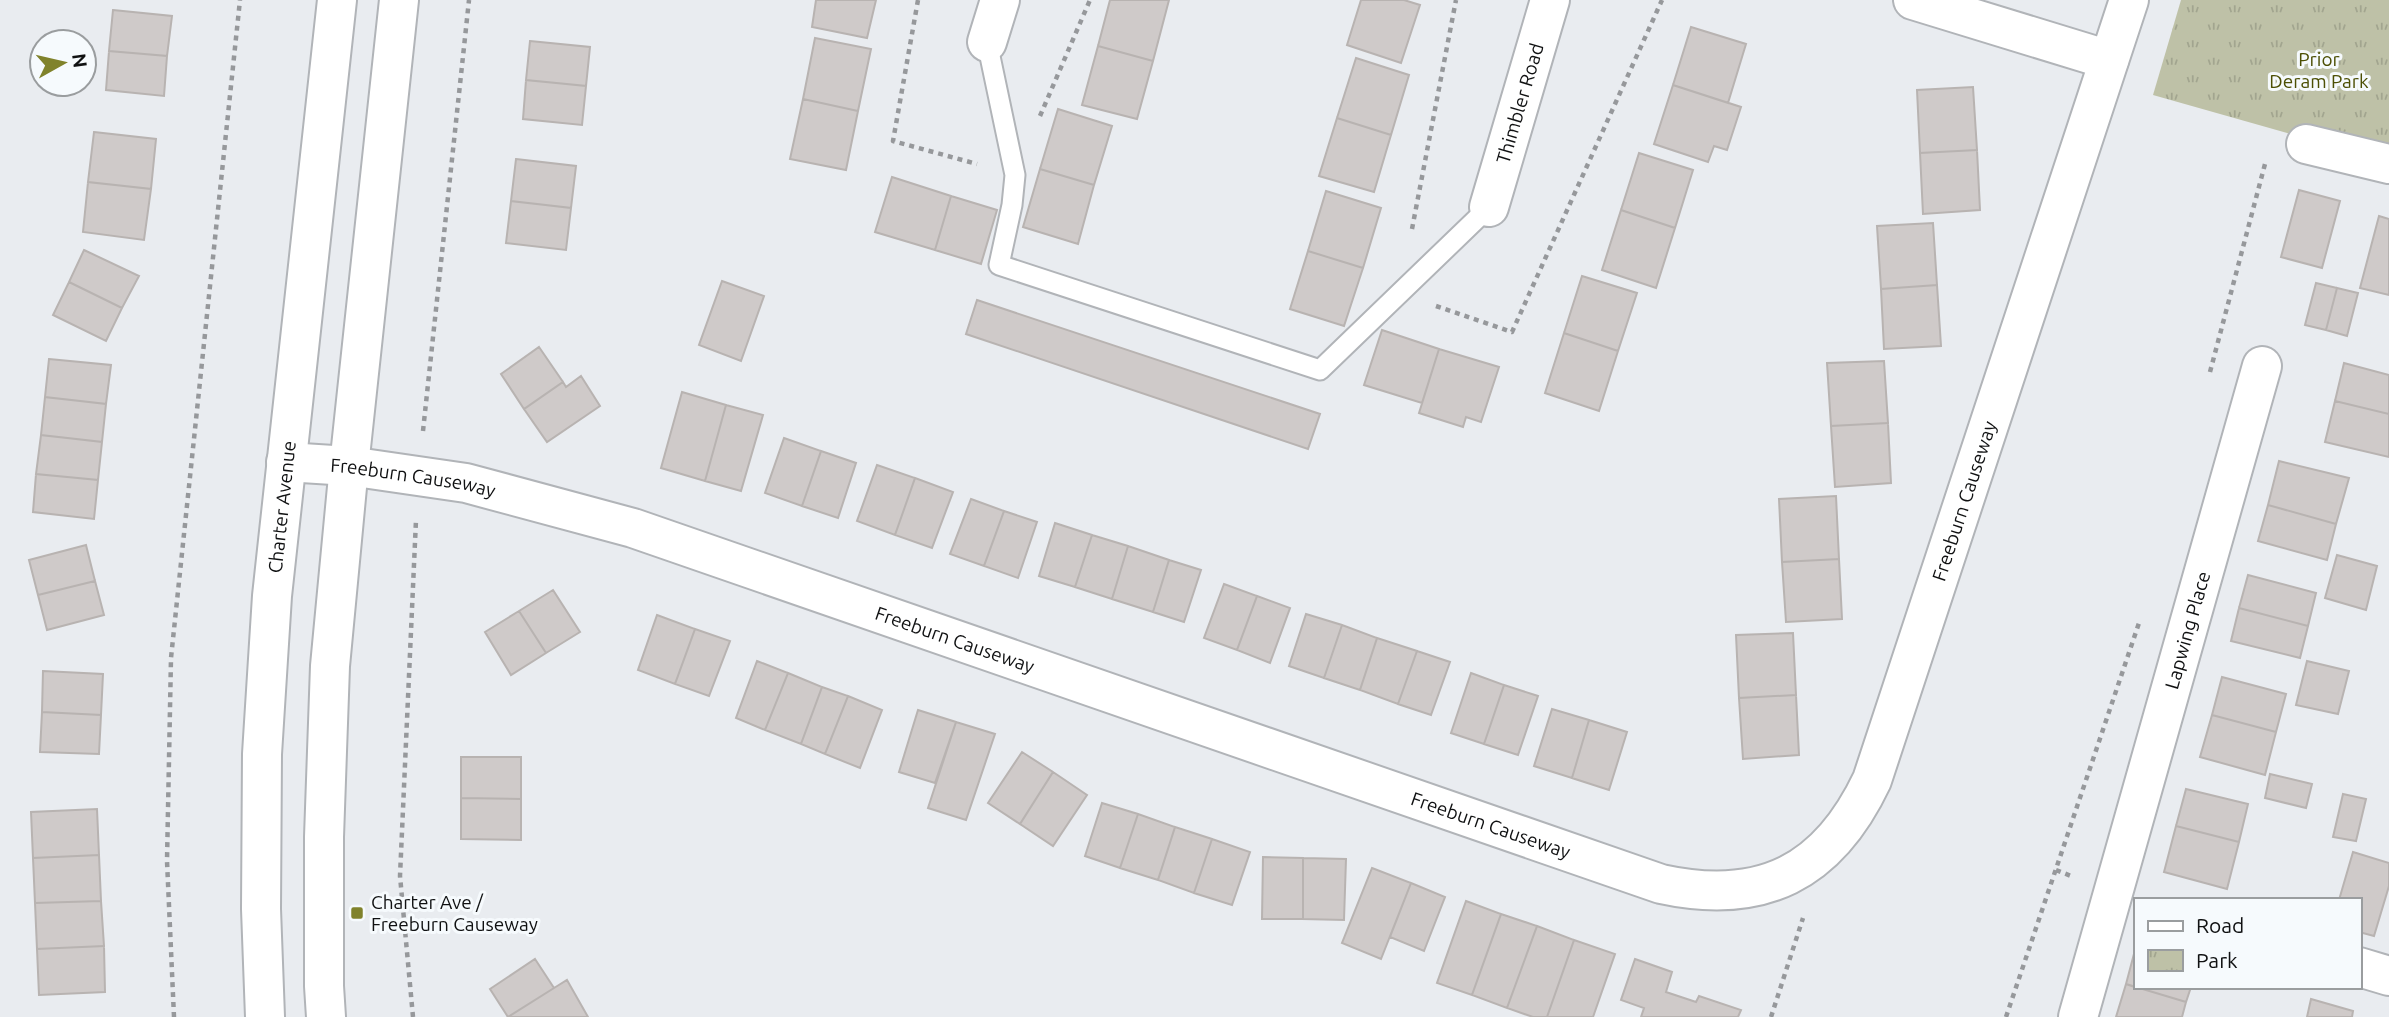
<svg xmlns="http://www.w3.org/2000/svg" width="2389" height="1017" viewBox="0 0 2389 1017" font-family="Ubuntu,sans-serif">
  <defs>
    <pattern id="park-tufts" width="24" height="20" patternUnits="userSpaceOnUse" patternTransform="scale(1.75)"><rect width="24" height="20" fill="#bec1a7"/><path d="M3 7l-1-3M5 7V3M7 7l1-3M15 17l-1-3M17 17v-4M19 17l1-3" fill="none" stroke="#a2a58f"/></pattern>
  </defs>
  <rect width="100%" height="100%" fill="#e9ecf0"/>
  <path fill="url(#park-tufts)" d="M 2181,0 L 2389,0 L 2389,162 L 2153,95 Z"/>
  <path fill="#cfcac9" stroke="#b8b3b1" stroke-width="2" d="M 816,0 L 876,0 L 867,38 L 812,27 Z
    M 1110,0 L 1169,0 L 1153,61 L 1098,46 Z
    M 1361,0 L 1404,0 L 1420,5 L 1401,63 L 1347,45 Z
    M 113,10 L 172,16 L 167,56 L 109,51 Z
    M 1691,27 L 1746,44 L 1728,103 L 1673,85 Z
    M 815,38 L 871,49 L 858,111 L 803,99 Z
    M 530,41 L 590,47 L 586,86 L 526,80 Z
    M 1098,46 L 1153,61 L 1137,119 L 1082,105 Z
    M 109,51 L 167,56 L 164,96 L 106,90 Z
    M 1356,58 L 1409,75 L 1391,135 L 1337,118 Z
    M 526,80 L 586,86 L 582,125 L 523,119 Z
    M 1673,85 L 1741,107 L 1727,150 L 1714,146 L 1708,162 L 1654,144 Z
    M 1973,87 L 1977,150 L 1920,153 L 1917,90 Z
    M 803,99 L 858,111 L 846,170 L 790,159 Z
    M 1058,109 L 1112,126 L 1094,185 L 1040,169 Z
    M 1337,118 L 1391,135 L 1374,192 L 1319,176 Z
    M 94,132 L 156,139 L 151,189 L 88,182 Z
    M 1977,150 L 1980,210 L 1923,214 L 1920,153 Z
    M 1639,153 L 1693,170 L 1675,228 L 1621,210 Z
    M 516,159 L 576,166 L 571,208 L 511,201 Z
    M 1040,169 L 1094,185 L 1078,244 L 1023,227 Z
    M 892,177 L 951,196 L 935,250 L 875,232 Z
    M 88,182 L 151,189 L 144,240 L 83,232 Z
    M 2299,190 L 2340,201 L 2322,268 L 2281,257 Z
    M 1326,191 L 1381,208 L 1363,268 L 1308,251 Z
    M 951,196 L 997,210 L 981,264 L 935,250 Z
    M 511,201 L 571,208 L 566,250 L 506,243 Z
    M 1621,210 L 1675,228 L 1656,288 L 1602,270 Z
    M 2379,216 L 2389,219 L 2389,295 L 2360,288 Z
    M 1933,223 L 1937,285 L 1881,289 L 1877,226 Z
    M 84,250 L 139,276 L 122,308 L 69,282 Z
    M 1308,251 L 1363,268 L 1344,326 L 1290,309 Z
    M 1582,276 L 1637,293 L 1618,351 L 1564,333 Z
    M 722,281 L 764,296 L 741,361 L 699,345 Z
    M 69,282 L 122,308 L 106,341 L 53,315 Z
    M 2316,283 L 2337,288 L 2326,330 L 2305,325 Z
    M 1937,285 L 1941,346 L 1884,349 L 1881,289 Z
    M 2337,288 L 2358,293 L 2347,336 L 2326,330 Z
    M 977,300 L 1320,414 L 1308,449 L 966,334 Z
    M 1382,330 L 1439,349 L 1422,403 L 1364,385 Z
    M 1564,333 L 1618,351 L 1599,411 L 1545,393 Z
    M 539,347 L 563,382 L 524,409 L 501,374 Z
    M 1439,349 L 1499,367 L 1481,422 L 1466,417 L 1463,427 L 1419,413 Z
    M 49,359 L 111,365 L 106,404 L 45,397 Z
    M 1884,361 L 1888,423 L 1831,426 L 1827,363 Z
    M 2344,363 L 2389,375 L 2389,414 L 2335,401 Z
    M 581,376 L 600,406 L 547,442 L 524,409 L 563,382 L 566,387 Z
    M 682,392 L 726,405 L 705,481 L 661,468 Z
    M 45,397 L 106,404 L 102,442 L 41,435 Z
    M 2335,401 L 2389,414 L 2389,457 L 2325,442 Z
    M 726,405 L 763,415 L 741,491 L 705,481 Z
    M 1888,423 L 1891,483 L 1835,487 L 1831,426 Z
    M 41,435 L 102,442 L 98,480 L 36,474 Z
    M 784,438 L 821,451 L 802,506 L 765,493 Z
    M 821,451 L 856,463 L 838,518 L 802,506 Z
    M 2279,461 L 2349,478 L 2336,524 L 2268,505 Z
    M 877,465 L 915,478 L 895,535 L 857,521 Z
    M 36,474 L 98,480 L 94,519 L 33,512 Z
    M 915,478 L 953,492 L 932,548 L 895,535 Z
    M 1836,496 L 1839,559 L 1782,562 L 1779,499 Z
    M 971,499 L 1004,511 L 984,566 L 950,554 Z
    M 2268,505 L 2336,524 L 2327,560 L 2258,541 Z
    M 1004,511 L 1037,522 L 1018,578 L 984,566 Z
    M 1055,523 L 1092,535 L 1075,587 L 1039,576 Z
    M 1092,535 L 1128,546 L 1112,599 L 1075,587 Z
    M 86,545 L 95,581 L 38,595 L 29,560 Z
    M 1128,546 L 1169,560 L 1153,612 L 1112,599 Z
    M 2337,555 L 2377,566 L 2366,610 L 2325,598 Z
    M 1839,559 L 1842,619 L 1786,622 L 1782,562 Z
    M 1169,560 L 1201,570 L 1184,622 L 1153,612 Z
    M 2248,575 L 2316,593 L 2308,626 L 2239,608 Z
    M 95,581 L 104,615 L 47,630 L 38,595 Z
    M 1224,584 L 1257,596 L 1237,650 L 1204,638 Z
    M 553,590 L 580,632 L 546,653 L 519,611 Z
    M 1257,596 L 1290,608 L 1270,663 L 1237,650 Z
    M 2239,608 L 2308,626 L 2300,658 L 2231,641 Z
    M 519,611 L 546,653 L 511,675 L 485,632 Z
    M 1306,614 L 1342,625 L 1324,678 L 1289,666 Z
    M 657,615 L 695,629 L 675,684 L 638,670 Z
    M 1342,625 L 1377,638 L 1360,690 L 1324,678 Z
    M 695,629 L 730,641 L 709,696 L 675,684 Z
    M 1793,633 L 1796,695 L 1739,698 L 1736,635 Z
    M 1377,638 L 1417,651 L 1398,704 L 1360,690 Z
    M 1417,651 L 1450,662 L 1431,715 L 1398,704 Z
    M 757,661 L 788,673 L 765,730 L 736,718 Z
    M 2307,661 L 2349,671 L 2338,714 L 2296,705 Z
    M 43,671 L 103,674 L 101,715 L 42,712 Z
    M 788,673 L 822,687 L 801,744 L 765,730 Z
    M 1471,673 L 1504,685 L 1484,744 L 1451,733 Z
    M 2222,677 L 2286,694 L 2276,732 L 2212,715 Z
    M 1504,685 L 1538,696 L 1518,755 L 1484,744 Z
    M 822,687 L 848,696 L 825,754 L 801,744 Z
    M 1796,695 L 1799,755 L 1743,759 L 1739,698 Z
    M 848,696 L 882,710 L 860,768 L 825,754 Z
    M 1552,709 L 1589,720 L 1572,778 L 1534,766 Z
    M 918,710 L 956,722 L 935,783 L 899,772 Z
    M 42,712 L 101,715 L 99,754 L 40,752 Z
    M 2212,715 L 2276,732 L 2265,775 L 2200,757 Z
    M 1589,720 L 1627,732 L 1609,790 L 1572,778 Z
    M 956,722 L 995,734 L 966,820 L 928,808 Z
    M 1022,752 L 1053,772 L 1020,824 L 988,803 Z
    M 461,757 L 521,757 L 521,799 L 461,798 Z
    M 1053,772 L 1087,795 L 1053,846 L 1020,824 Z
    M 2270,774 L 2312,784 L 2306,808 L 2265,798 Z
    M 2186,789 L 2248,804 L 2239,842 L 2176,826 Z
    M 2343,794 L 2366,799 L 2356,841 L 2333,837 Z
    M 461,798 L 521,799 L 521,840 L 461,839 Z
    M 1102,803 L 1138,814 L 1120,868 L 1085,856 Z
    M 97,809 L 99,855 L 33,858 L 31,812 Z
    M 1138,814 L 1175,827 L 1158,880 L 1120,868 Z
    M 2176,826 L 2239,842 L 2227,889 L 2164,872 Z
    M 1175,827 L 1212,839 L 1194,893 L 1158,880 Z
    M 1212,839 L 1250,852 L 1232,905 L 1194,893 Z
    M 2353,852 L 2389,863 L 2389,886 L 2374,936 L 2359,932 L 2359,900 L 2339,900 Z
    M 99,855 L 101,901 L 35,903 L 33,858 Z
    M 1263,857 L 1303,858 L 1303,919 L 1262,919 Z
    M 1303,858 L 1346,859 L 1344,920 L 1303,919 Z
    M 1372,868 L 1411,883 L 1381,959 L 1342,943 Z
    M 1411,883 L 1445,897 L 1424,951 L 1390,937 Z
    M 101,901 L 104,946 L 37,949 L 35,903 Z
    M 1466,901 L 1501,914 L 1472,995 L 1437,983 Z
    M 1501,914 L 1537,926 L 1507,1008 L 1472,995 Z
    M 1537,926 L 1574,940 L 1547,1017 L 1533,1017 L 1507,1008 Z
    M 1574,940 L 1615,954 L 1593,1017 L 1547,1017 Z
    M 104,946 L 105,992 L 39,995 L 37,949 Z
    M 2135,950 L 2135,987 L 2126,984 Z
    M 535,959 L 554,988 L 508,1017 L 490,989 Z
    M 1635,959 L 1672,972 L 1666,992 L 1696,1002 L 1699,996 L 1741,1010 L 1738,1017 L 1641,1017 L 1644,1008 L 1621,1000 Z
    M 567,980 L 588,1017 L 508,1017 L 554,988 Z
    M 2126,984 L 2186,1002 L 2182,1017 L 2116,1017 Z
    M 2136,987 L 2191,987 L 2186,1002 Z
    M 2311,999 L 2353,1011 L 2352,1017 L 2307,1017 Z"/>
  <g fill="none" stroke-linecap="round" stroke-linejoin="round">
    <defs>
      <path id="lane" d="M 987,42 L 1015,175 L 1012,205 L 999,265 L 1320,370 L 1489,207"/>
      <g id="street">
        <path d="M 1913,0 L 2109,60"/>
        <path d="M 987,42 L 1000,0"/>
        <path d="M 2306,144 L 2389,164"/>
        <path id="s1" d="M 1489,207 L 1550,0"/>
        <path id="s2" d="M 286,462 L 349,466 L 466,483 L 633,528 L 1661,884 C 1762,906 1828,873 1872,780 L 2129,0"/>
        <path d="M 2359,967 L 2389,976"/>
        <path id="s3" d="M 2078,1017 L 2262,366"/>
      </g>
      <g id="secondary">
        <path id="s4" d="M 265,1017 L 261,909 L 262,754 L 272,596 L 337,0"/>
        <path d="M 326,1017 L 324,986 L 324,837 L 330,666 L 349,466 L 399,0"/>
      </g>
    </defs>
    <use href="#lane" stroke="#b1b4b8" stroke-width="23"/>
    <use href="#street" stroke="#b1b4b8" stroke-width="42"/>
    <use href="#secondary" stroke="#b1b4b8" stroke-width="42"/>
    <path stroke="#96989b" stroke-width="4.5" stroke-dasharray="5 5" stroke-linecap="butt" d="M 918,0 L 893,141 L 977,164
      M 1040,116 L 1090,0
      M 1412,229 L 1456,0
      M 1436,306 L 1512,332 L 1662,0
      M 2210,372 L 2265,164
      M 423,431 L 469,0
      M 2056,870 L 2071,876
      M 174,1017 L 167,861 L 171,658 L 240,0
      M 413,1017 L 400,876 L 416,520
      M 1771,1017 L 1803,918
      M 2006,1017 L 2139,623"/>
    <use href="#lane" stroke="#fff" stroke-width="19"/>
    <use href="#street" stroke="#fff" stroke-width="38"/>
    <use href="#secondary" stroke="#fff" stroke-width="38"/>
  </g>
  <rect fill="#80822b" stroke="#f6fafd" stroke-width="2.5" x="350" y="906" width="14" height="14" rx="3.5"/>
  <g text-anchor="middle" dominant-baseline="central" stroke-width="6" stroke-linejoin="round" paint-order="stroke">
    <g font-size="19" fill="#4c4f04" stroke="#f6fafd">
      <text x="2319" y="59">Prior<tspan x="2319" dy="22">Deram Park</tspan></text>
    </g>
    <g font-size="19" fill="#101112" stroke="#f6fafd">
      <text stroke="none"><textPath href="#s1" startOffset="108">Thimbler Road</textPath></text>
      <text stroke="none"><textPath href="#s2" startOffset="128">Freeburn Causeway</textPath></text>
      <text stroke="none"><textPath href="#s2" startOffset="1995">Freeburn Causeway</textPath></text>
      <text stroke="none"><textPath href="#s4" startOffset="511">Charter Avenue</textPath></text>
      <text stroke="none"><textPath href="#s3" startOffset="402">Lapwing Place</textPath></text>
      <text stroke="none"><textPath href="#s2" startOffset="695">Freeburn Causeway</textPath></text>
      <text stroke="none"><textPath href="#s2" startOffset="1262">Freeburn Causeway</textPath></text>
    </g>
    <g font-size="19" fill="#101112" stroke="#f6fafd" text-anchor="start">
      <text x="371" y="902">Charter Ave /<tspan x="371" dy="22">Freeburn Causeway</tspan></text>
    </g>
  </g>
  <rect x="2134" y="898" width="228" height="91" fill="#f6fafd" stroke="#9a9d9f" stroke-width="2"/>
  <rect x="2148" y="921" width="35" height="10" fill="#ffffff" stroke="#9a9d9f" stroke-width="2"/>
  <text x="2196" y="933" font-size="21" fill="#101112">Road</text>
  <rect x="2148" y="950" width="35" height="21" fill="url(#park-tufts)" stroke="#9a9d9f" stroke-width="2"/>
  <text x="2196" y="968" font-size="21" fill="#101112">Park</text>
  <g transform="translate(63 63) rotate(82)"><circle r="33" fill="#f6fafd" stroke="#9a9d9f" stroke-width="2"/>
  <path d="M0-5L12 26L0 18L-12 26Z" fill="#80822b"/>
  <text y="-10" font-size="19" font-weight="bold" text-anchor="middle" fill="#101112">N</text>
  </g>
</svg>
